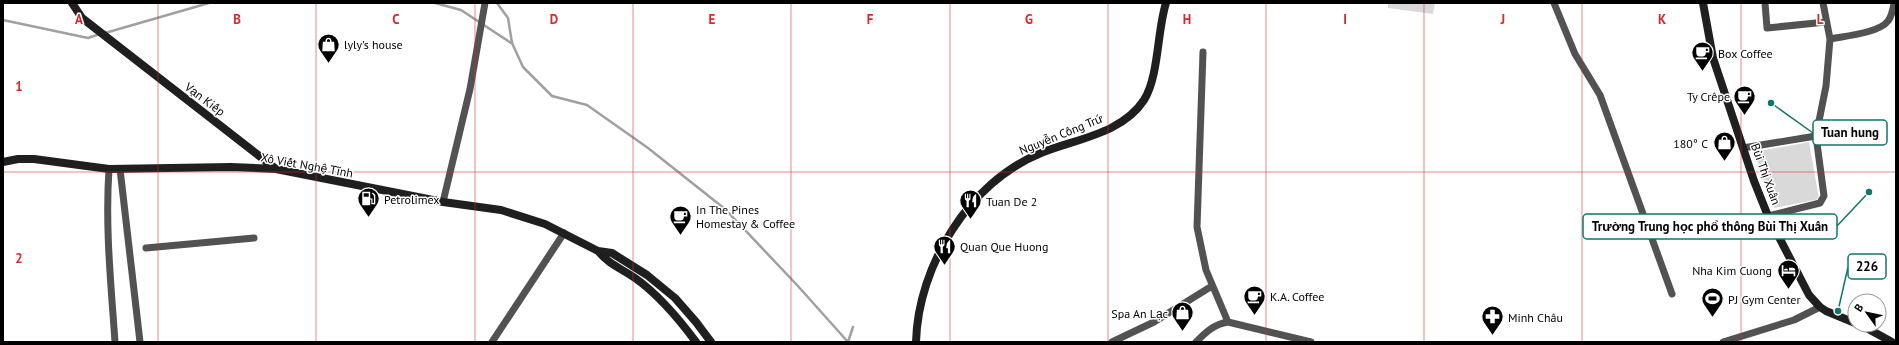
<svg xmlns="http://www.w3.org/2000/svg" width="1899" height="345" viewBox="0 0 1899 345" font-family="'PT Sans',sans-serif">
  <rect width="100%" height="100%" fill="#fff"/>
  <path fill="#d9d9d9" d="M 1388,3 L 1435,3 L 1433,14 L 1388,8 Z
    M 1809,142 L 1819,199 L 1774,208 L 1754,152 Z"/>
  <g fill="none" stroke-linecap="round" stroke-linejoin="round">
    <path stroke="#a0a0a0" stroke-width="2.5" d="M 435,3 L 461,10 L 511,43
      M 497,3 L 508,18 L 512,43 L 523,67 L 552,96 L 587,105 L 648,148 L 725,209 L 797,285 L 848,342
      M 3,20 L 88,38 L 100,34
      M 105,33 L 209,3
      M 848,342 L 853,327"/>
    <path stroke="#525252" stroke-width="7" d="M 1554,3 L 1575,54 L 1600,95 L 1672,294
      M 1765,3 L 1767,28 L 1826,22
      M 1823,3 L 1830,39
      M 1203,52 L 1197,227 L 1206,270 L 1228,322
      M 1743,148 L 1816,136
      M 109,169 C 105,227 111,284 115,342
      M 120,169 L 140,342
      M 443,202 L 470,89 L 485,3
      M 1768,216 L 1820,203 L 1824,196 L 1816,136 L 1826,86 L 1830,39 C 1845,36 1879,33 1888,21 C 1892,16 1893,9 1894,3
      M 146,248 L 254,238
      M 492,342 L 564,233
      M 1112,342 L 1154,322 L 1212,286
      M 1196,342 C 1205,333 1214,324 1228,322 L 1311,342
      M 1723,342 L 1794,320 L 1820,307"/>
    <path stroke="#1f1f1f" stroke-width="8" d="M 72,3 L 82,18 L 276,169
      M 1703,3 L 1713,58 L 1754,181 L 1768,216 L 1809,295 L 1820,307 L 1826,311 L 1855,323
      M 3,162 L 18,159 L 34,159 L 109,169 L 231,167 L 276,169 L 443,202 L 501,210 L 545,224 L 598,251 L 612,253 L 647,275 L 675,298 L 696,322 L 711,342
      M 598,251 C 611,266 619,267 635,278 C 659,295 679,319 696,342
      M 1861,325 L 1892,342
      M 916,342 C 918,266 969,182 1041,153 C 1075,139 1122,134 1144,100 C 1159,76 1157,31 1166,3"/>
  </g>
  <path fill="none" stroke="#d62828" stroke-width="1" stroke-opacity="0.55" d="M 158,3 L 158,342M 316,3 L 316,342M 475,3 L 475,342M 633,3 L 633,342M 791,3 L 791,342M 950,3 L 950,342M 1108,3 L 1108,342M 1266,3 L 1266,342M 1424,3 L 1424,342M 1582,3 L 1582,342M 1741,3 L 1741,342M 3,172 L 1896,172"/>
  <defs>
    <symbol id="shop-pin" viewBox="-11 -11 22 30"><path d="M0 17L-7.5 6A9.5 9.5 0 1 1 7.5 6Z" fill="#000" stroke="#fff"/><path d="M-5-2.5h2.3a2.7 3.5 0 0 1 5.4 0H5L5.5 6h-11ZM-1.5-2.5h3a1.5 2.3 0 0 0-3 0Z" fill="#fff"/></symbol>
    <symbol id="cafe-pin" viewBox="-11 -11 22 30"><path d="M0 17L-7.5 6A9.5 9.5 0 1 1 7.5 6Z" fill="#000" stroke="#fff"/><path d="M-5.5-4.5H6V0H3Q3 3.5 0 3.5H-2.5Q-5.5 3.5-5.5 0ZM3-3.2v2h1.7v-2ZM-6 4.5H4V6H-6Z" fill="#fff"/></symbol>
    <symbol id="fuel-pin" viewBox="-11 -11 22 30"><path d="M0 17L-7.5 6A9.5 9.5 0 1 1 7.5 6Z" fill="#000" stroke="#fff"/><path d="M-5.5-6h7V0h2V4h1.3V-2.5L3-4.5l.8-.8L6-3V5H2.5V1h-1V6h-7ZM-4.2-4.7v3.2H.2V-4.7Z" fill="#fff"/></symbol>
    <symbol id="restaurant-pin" viewBox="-11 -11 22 30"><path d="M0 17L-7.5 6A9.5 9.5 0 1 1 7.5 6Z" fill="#000" stroke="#fff"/><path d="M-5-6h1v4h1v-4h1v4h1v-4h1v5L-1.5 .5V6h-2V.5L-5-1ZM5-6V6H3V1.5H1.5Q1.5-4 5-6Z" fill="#fff"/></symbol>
    <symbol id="hotel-pin" viewBox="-11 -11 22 30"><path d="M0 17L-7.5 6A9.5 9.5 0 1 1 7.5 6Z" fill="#000" stroke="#fff"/><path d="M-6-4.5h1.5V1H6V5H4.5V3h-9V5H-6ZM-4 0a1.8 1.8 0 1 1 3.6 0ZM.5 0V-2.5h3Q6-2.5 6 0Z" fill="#fff"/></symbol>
    <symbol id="stadium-pin" viewBox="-11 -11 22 30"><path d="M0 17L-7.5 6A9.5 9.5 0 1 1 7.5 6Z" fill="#000" stroke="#fff"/><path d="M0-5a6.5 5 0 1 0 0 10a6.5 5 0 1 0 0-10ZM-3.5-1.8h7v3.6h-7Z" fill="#fff"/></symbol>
    <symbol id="pharmacy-pin" viewBox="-11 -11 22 30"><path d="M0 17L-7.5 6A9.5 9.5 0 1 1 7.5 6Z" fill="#000" stroke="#fff"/><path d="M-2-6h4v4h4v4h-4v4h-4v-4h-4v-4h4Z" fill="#fff"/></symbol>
  </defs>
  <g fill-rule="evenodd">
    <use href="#shop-pin" x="316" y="32" width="25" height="34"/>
    <use href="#cafe-pin" x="1690" y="40" width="25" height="34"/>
    <use href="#cafe-pin" x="1732" y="84" width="25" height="34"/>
    <use href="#shop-pin" x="1712" y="130" width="25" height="34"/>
    <use href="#fuel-pin" x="356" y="186" width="25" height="34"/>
    <use href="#restaurant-pin" x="958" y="188" width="25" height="34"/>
    <use href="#cafe-pin" x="668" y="204" width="25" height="34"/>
    <use href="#restaurant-pin" x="932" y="234" width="25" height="34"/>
    <use href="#hotel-pin" x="1776" y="258" width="25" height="34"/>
    <use href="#cafe-pin" x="1242" y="284" width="25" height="34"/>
    <use href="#stadium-pin" x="1700" y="286" width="25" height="34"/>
    <use href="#shop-pin" x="1170" y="300" width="25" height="34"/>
    <use href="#pharmacy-pin" x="1480" y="304" width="25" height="34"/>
  </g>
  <g text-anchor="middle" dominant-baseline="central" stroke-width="3" stroke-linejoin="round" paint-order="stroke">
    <g font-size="12" fill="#000" stroke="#fff" text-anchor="start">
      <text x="344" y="44">lyly’s house</text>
      <text x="1718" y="53">Box Coffee</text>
      <text x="1730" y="96" text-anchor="end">Ty Crêpe</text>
      <text x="1708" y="143" text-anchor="end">180° C</text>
      <text x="384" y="199">Petrolimex</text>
      <text x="986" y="201">Tuan De 2</text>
      <text x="696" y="209">In The Pines<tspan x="696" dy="14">Homestay &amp; Coffee</tspan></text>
      <text x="960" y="246">Quan Que Huong</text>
      <text x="1772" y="270" text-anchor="end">Nha Kim Cuong</text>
      <text x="1270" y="296">K.A. Coffee</text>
      <text x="1728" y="299">PJ Gym Center</text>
      <text x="1168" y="313" text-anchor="end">Spa An Lạc</text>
      <text x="1508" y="317">Minh Châu</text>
    </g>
    <g font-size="12" fill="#000" stroke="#fff">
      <text transform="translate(205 99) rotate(37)">Vạn Kiếp</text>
      <text transform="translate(1061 134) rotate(-22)">Nguyễn Công Trứ</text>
      <text transform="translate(307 165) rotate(10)">Xô Viết Nghệ Tĩnh</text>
      <text transform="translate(1766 174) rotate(70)">Bùi Thị Xuân</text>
    </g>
  </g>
  <g font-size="13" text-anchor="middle" font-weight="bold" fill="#d62828" stroke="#fff" stroke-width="3" stroke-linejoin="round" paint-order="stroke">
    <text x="79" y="24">A</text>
    <text x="237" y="24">B</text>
    <text x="396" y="24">C</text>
    <text x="554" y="24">D</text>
    <text x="712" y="24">E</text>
    <text x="870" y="24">F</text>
    <text x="1029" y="24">G</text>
    <text x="1187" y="24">H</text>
    <text x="1345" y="24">I</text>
    <text x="1503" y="24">J</text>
    <text x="1662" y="24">K</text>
    <text x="1820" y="24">L</text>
    <text x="19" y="91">1</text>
    <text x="19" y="263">2</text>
  </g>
  <path fill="none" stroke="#0f766e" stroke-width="1.5" d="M1771 103L1813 133M1869 192L1837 226M1838 311L1848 267"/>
  <g fill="#0f766e" stroke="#fff" stroke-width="1.5">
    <circle cx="1771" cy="103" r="4"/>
    <circle cx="1869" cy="192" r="4"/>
    <circle cx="1838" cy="311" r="4"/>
  </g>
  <g fill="#fff" stroke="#0f766e" stroke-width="1.5">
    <rect x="1813" y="120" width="74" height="25" rx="4"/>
    <rect x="1583" y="214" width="254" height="25" rx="4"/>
    <rect x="1848" y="254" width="38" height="25" rx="4"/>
  </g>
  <g font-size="13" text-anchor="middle" font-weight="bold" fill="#000">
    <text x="1850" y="137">Tuan hung</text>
    <text x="1710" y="231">Trường Trung học phổ thông Bùi Thị Xuân</text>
    <text x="1867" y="271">226</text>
  </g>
  <rect width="1899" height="345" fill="none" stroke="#000000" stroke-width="8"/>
  <g transform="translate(1867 313) rotate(303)"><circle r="19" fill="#ffffff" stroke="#999999"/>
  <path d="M0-3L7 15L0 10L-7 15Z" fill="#000000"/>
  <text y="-6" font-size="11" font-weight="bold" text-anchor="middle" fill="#000000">B</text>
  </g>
</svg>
